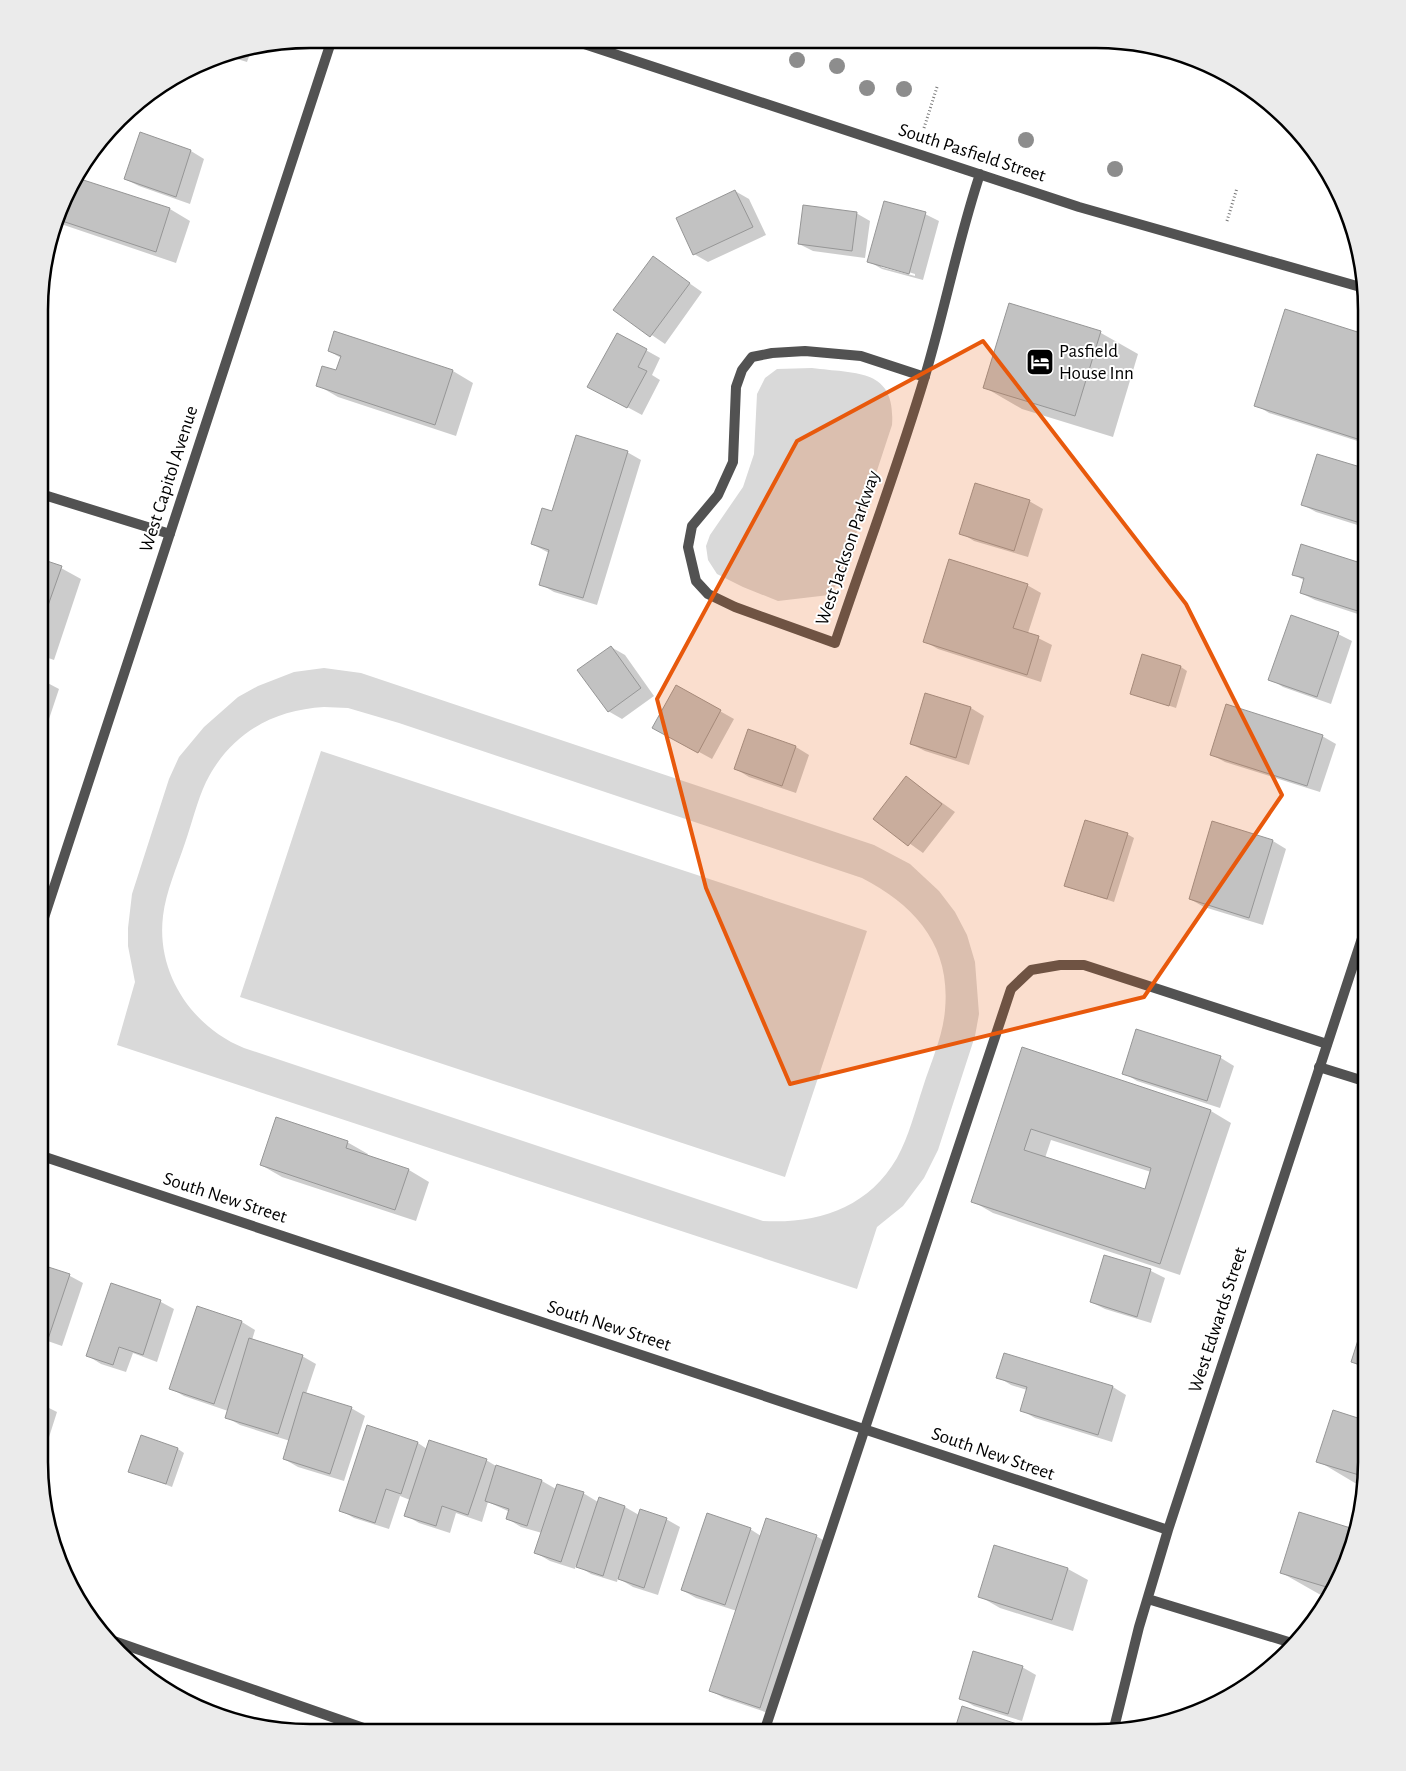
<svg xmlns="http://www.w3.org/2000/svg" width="1406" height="1771" viewBox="0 0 1406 1771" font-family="'Alegreya Sans',sans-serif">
  <rect width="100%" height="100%" fill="#fff"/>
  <path fill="#d9d9d9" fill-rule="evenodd" d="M 812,368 C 857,374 896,368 892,425 L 842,577 L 829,595 L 778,601 L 743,587 L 717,574 L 708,560 L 706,546 L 710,535 L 743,487 L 754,454 L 757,394 L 765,378 L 777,369 Z
    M 324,668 L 361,673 L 874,845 L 910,864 L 939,891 L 955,912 L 967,935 L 975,962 L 979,1014 L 975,1036 L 938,1150 L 924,1178 L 903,1206 L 877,1227 L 857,1289 L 117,1045 L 135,982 L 128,946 L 128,928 L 132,894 L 169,779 L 179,757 L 204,727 L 238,697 L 258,686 L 294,672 ZM 324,707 L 348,708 L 399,723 L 862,878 C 916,906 951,946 945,1010 C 943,1036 931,1062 923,1087 C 915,1111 909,1136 897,1158 C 868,1208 818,1224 763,1221 L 244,1048 C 192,1027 156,973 163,916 C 166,891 177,867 185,843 C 192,823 197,801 206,782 C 230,734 272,710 324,707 Z
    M 321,751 L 867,931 L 785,1177 L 240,997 Z"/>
  <path fill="#0003" fill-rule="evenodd" d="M 252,48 L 247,62 L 221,54 L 222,53 Z
    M 141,134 L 191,151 L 204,159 L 190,204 L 139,186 L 125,179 Z
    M 74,178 L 170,209 L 190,221 L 176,263 L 58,223 Z
    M 735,191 L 749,199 L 766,235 L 708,262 L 694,254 Z
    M 856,213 L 870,221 L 865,258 L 813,251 L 799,244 Z
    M 925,214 L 939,221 L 923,280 L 882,269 L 868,261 ZM 881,264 L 915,274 L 915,276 L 881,267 Z
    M 653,258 L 702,292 L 665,344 L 615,310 Z
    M 1010,305 L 1101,333 L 1138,354 L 1113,437 L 1022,409 L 984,387 Z
    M 1286,310 L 1367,336 L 1367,444 L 1269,413 L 1256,405 Z
    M 335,333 L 453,371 L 473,383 L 456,436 L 338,397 L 317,385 L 336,372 L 341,358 L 329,351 Z
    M 617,334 L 660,358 L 652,375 L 660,380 L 642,415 L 603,394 Z
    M 627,452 L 641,460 L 597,605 L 554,592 L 540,584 L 549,553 L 532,544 L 553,513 Z
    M 1318,456 L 1367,471 L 1367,528 L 1316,512 L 1303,505 Z
    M 1029,501 L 1043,509 L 1028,557 L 974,541 L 961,533 Z
    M 1302,546 L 1367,567 L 1367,617 L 1315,600 L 1301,593 L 1305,581 L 1293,574 Z
    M 41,560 L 61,568 L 81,579 L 54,660 L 40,655 Z
    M 1027,585 L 1041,593 L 1028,633 L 1052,645 L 1041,682 L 938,649 L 924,641 Z
    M 1292,617 L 1338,634 L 1352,641 L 1331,704 L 1283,687 L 1270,679 Z
    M 611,647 L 625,655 L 654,696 L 622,719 L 608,711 Z
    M 1181,667 L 1187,671 L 1176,708 L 1131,693 Z
    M 40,679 L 59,689 L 40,746 Z
    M 677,687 L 734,719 L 712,759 L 668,735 Z
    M 926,695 L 971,708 L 984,716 L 969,765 L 925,751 L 911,744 Z
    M 749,730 L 796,747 L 809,755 L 796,793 L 749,777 L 736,769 Z
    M 1322,736 L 1336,744 L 1320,792 L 1225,762 L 1212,755 Z
    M 906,777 L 955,812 L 923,853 L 874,818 Z
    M 1213,823 L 1273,841 L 1286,849 L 1263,925 L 1204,907 L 1190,899 Z
    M 1127,834 L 1134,838 L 1114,902 L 1066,886 Z
    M 1137,1031 L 1221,1058 L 1234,1066 L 1220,1108 L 1137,1081 L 1124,1073 Z
    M 1023,1048 L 1211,1111 L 1231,1123 L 1180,1275 L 993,1213 L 972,1201 ZM 1051,1140 L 1151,1172 L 1146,1191 L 1045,1158 Z
    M 347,1142 L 368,1154 L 367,1156 L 409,1170 L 429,1182 L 416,1221 L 282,1177 L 261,1165 Z
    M 1105,1257 L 1151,1271 L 1165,1278 L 1151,1323 L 1105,1309 L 1091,1302 Z
    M 39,1265 L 70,1276 L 83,1283 L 62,1346 L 39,1338 Z
    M 112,1285 L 161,1302 L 174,1309 L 157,1362 L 133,1353 L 126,1372 L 101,1364 L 88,1356 Z
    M 1367,1316 L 1367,1370 L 1352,1362 Z
    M 242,1322 L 255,1330 L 252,1340 L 302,1356 L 316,1364 L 306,1394 L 351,1408 L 365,1416 L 344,1481 L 298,1467 L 284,1459 L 290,1441 L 240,1425 L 226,1417 L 228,1411 L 184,1396 L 170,1388 Z
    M 1005,1354 L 1113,1387 L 1126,1395 L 1112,1442 L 1035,1418 L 1021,1410 L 1027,1390 L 1011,1385 L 998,1377 Z
    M 39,1403 L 57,1412 L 43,1456 L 39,1454 Z
    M 1367,1422 L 1367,1479 L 1365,1486 L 1355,1483 L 1318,1461 Z
    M 368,1427 L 418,1443 L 427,1449 L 486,1460 L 496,1466 L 542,1481 L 556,1489 L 583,1493 L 598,1502 L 600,1499 L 625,1507 L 639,1515 L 666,1519 L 680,1527 L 658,1595 L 633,1587 L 618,1578 L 617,1582 L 591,1574 L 576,1565 L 575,1569 L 550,1561 L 536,1553 L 542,1533 L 521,1527 L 508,1519 L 510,1512 L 488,1502 L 482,1522 L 456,1513 L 450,1533 L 419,1523 L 405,1515 L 410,1500 L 400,1496 L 389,1529 L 354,1518 L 340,1510 Z
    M 178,1449 L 184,1453 L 172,1487 L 130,1471 Z
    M 43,1491 L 49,1495 L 45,1509 Z
    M 750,1529 L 761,1536 L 816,1536 L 830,1544 L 774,1715 L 724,1698 L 711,1691 L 737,1611 L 696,1598 L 682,1590 Z
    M 1356,1531 L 1353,1548 L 1329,1597 L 1319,1594 L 1282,1573 Z
    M 1068,1569 L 1088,1580 L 1073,1631 L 1000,1608 L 979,1596 Z
    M 1022,1667 L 1036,1675 L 1022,1721 L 974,1706 L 960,1698 Z
    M 963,1708 L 1020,1727 L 1029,1732 L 955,1732 Z"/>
  <path fill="#c2c2c2" stroke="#969696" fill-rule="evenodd" d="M 140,132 L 191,150 L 176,197 L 124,179 Z
    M 74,177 L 170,208 L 156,252 L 59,220 Z
    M 735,190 L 753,227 L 693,255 L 676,218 Z
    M 884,201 L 926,212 L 909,274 L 867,262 Z
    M 803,205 L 857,212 L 852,251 L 798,244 Z
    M 653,256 L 690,283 L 650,337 L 613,310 Z
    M 1009,303 L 1101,331 L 1075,416 L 983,388 Z
    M 1285,309 L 1367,335 L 1367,442 L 1254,406 Z
    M 334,331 L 453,370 L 435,425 L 316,386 L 322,366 L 336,370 L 341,356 L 328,351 Z
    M 617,333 L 647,349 L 638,367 L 647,371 L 627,408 L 587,387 Z
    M 576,435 L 628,451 L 583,598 L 539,585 L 549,550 L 531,544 L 542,508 L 552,511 Z
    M 1317,454 L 1367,469 L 1367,525 L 1301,505 Z
    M 975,483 L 1030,500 L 1014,551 L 959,534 Z
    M 1301,544 L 1367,565 L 1367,591 L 1361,612 L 1300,593 L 1304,578 L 1292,575 Z
    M 41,559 L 62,566 L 40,628 Z
    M 949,559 L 1028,584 L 1013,628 L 1039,636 L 1027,675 L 923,642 Z
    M 1291,615 L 1339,632 L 1317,697 L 1268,680 Z
    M 611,646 L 641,688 L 608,712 L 577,670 Z
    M 1142,654 L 1181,666 L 1169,706 L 1130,694 Z
    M 676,685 L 721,710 L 698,753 L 652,728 Z
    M 925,693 L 971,707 L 956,758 L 910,744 Z
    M 1226,704 L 1323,735 L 1307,786 L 1210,755 Z
    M 748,729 L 796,746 L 782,786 L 734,769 Z
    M 906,776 L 942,804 L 908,846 L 873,819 Z
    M 1085,820 L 1128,833 L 1107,899 L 1064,886 Z
    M 1212,821 L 1273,840 L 1249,918 L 1189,899 Z
    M 1136,1029 L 1221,1056 L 1207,1101 L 1122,1074 Z
    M 1022,1047 L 1211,1110 L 1160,1264 L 971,1202 ZM 1031,1129 L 1151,1168 L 1145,1189 L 1024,1150 Z
    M 276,1117 L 348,1141 L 346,1148 L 409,1169 L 395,1210 L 260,1165 Z
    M 1104,1255 L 1151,1269 L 1137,1317 L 1090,1302 Z
    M 39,1264 L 70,1274 L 48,1339 L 39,1336 Z
    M 111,1283 L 161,1300 L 143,1355 L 119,1347 L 113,1365 L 86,1356 Z
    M 197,1306 L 242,1321 L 214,1404 L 169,1389 Z
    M 1367,1312 L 1367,1367 L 1351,1362 Z
    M 249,1338 L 303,1355 L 278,1434 L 225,1418 Z
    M 1004,1353 L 1113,1386 L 1098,1435 L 1020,1411 L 1027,1387 L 996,1378 Z
    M 303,1392 L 352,1407 L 330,1474 L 283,1459 Z
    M 39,1402 L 44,1403 L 39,1419 Z
    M 1333,1410 L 1367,1421 L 1367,1452 L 1359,1475 L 1316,1462 Z
    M 367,1425 L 418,1442 L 401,1494 L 386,1489 L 375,1523 L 339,1511 Z
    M 141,1435 L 178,1448 L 166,1484 L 128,1472 Z
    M 429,1440 L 487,1459 L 468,1515 L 442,1506 L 436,1526 L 404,1516 Z
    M 496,1465 L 542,1480 L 527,1526 L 506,1519 L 509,1509 L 485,1501 Z
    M 557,1484 L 584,1492 L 561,1562 L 534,1553 Z
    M 599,1497 L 625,1506 L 603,1576 L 576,1567 Z
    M 640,1509 L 667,1518 L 644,1588 L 618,1579 Z
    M 1299,1512 L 1357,1530 L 1353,1548 L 1333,1589 L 1280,1573 Z
    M 707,1513 L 751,1528 L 725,1605 L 681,1590 Z
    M 766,1518 L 817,1535 L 760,1708 L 709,1691 Z
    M 994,1545 L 1068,1568 L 1052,1620 L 978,1597 Z
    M 973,1651 L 1023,1666 L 1008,1714 L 959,1699 Z
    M 962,1706 L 1020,1725 L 1018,1732 L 954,1732 Z"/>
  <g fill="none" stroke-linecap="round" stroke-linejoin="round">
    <path stroke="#747474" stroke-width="3" stroke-dasharray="1 2.5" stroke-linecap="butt" d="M 1132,41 L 1221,71
      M 924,128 L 937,87
      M 1227,221 L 1237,188"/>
    <path stroke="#525252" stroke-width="10" d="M 1319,1067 L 1367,1082
      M 108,1639 L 375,1732
      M 764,1732 L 1011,989 L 1031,970 L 1060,965 L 1084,965 L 1327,1044"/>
    <path stroke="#525252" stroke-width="10" d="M 572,40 L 1079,207 L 1364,288
      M 925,377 L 861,356 L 805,351 L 772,353 L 752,357 L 742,370 L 736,387 L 733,462 L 718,495 L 692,526 L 688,547 L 696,581 L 708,594 L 735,607 L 835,643 C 865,554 898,466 925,376 C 945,309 958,240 980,174
      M 41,494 L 170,534
      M 40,930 L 332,39
      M 39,1155 L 1168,1530
      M 1148,1599 L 1295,1644
      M 1113,1732 L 1139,1627 L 1168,1530 L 1367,923"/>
  </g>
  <g fill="#8d8d8d">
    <circle cx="797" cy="60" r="8"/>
    <circle cx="837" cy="66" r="8"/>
    <circle cx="867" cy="88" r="8"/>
    <circle cx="904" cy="89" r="8"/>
    <circle cx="1026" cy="140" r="8"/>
    <circle cx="1115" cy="169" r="8"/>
  </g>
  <path fill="#e8590c" fill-opacity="0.2" stroke="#e8590c" stroke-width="4" stroke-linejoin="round" d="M 983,341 L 1186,604 L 1282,795 L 1144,997 L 790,1084 L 706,888 L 657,699 L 797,441 Z"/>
  <defs>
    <symbol id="hotel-square" viewBox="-11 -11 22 22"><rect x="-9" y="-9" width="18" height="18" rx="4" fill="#000" stroke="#fff"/><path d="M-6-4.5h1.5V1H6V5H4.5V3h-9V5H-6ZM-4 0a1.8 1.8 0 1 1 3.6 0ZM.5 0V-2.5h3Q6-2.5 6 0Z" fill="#fff"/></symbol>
  </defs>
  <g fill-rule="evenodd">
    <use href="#hotel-square" x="1024" y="346" width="32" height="32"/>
  </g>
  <g text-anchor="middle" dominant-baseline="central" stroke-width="4" stroke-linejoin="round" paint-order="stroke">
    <g font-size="19" fill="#000" stroke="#fff">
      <text transform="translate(972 153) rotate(18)">South Pasfield Street</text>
      <text transform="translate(169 479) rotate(-72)">West Capitol Avenue</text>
      <text transform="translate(848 548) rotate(-71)">West Jackson Parkway</text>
      <text transform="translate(225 1198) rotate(18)">South New Street</text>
      <text transform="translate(1218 1320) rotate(-72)">West Edwards Street</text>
      <text transform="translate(609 1326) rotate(18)">South New Street</text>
      <text transform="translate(993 1454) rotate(19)">South New Street</text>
    </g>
    <g font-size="19" fill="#000" stroke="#fff" text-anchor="start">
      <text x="1059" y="351">Pasfield<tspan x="1059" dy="22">House Inn</tspan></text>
    </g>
  </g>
  <path d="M0 0H1406V1771H0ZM310 48H1096A262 262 0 0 1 1358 310V1462A262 262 0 0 1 1096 1724H310A262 262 0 0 1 48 1462V310A262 262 0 0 1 310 48Z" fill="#ebebeb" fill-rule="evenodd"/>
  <path fill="none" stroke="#000" stroke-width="2.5" d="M310 48H1096A262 262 0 0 1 1358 310V1462A262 262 0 0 1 1096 1724H310A262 262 0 0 1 48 1462V310A262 262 0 0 1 310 48Z"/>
</svg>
